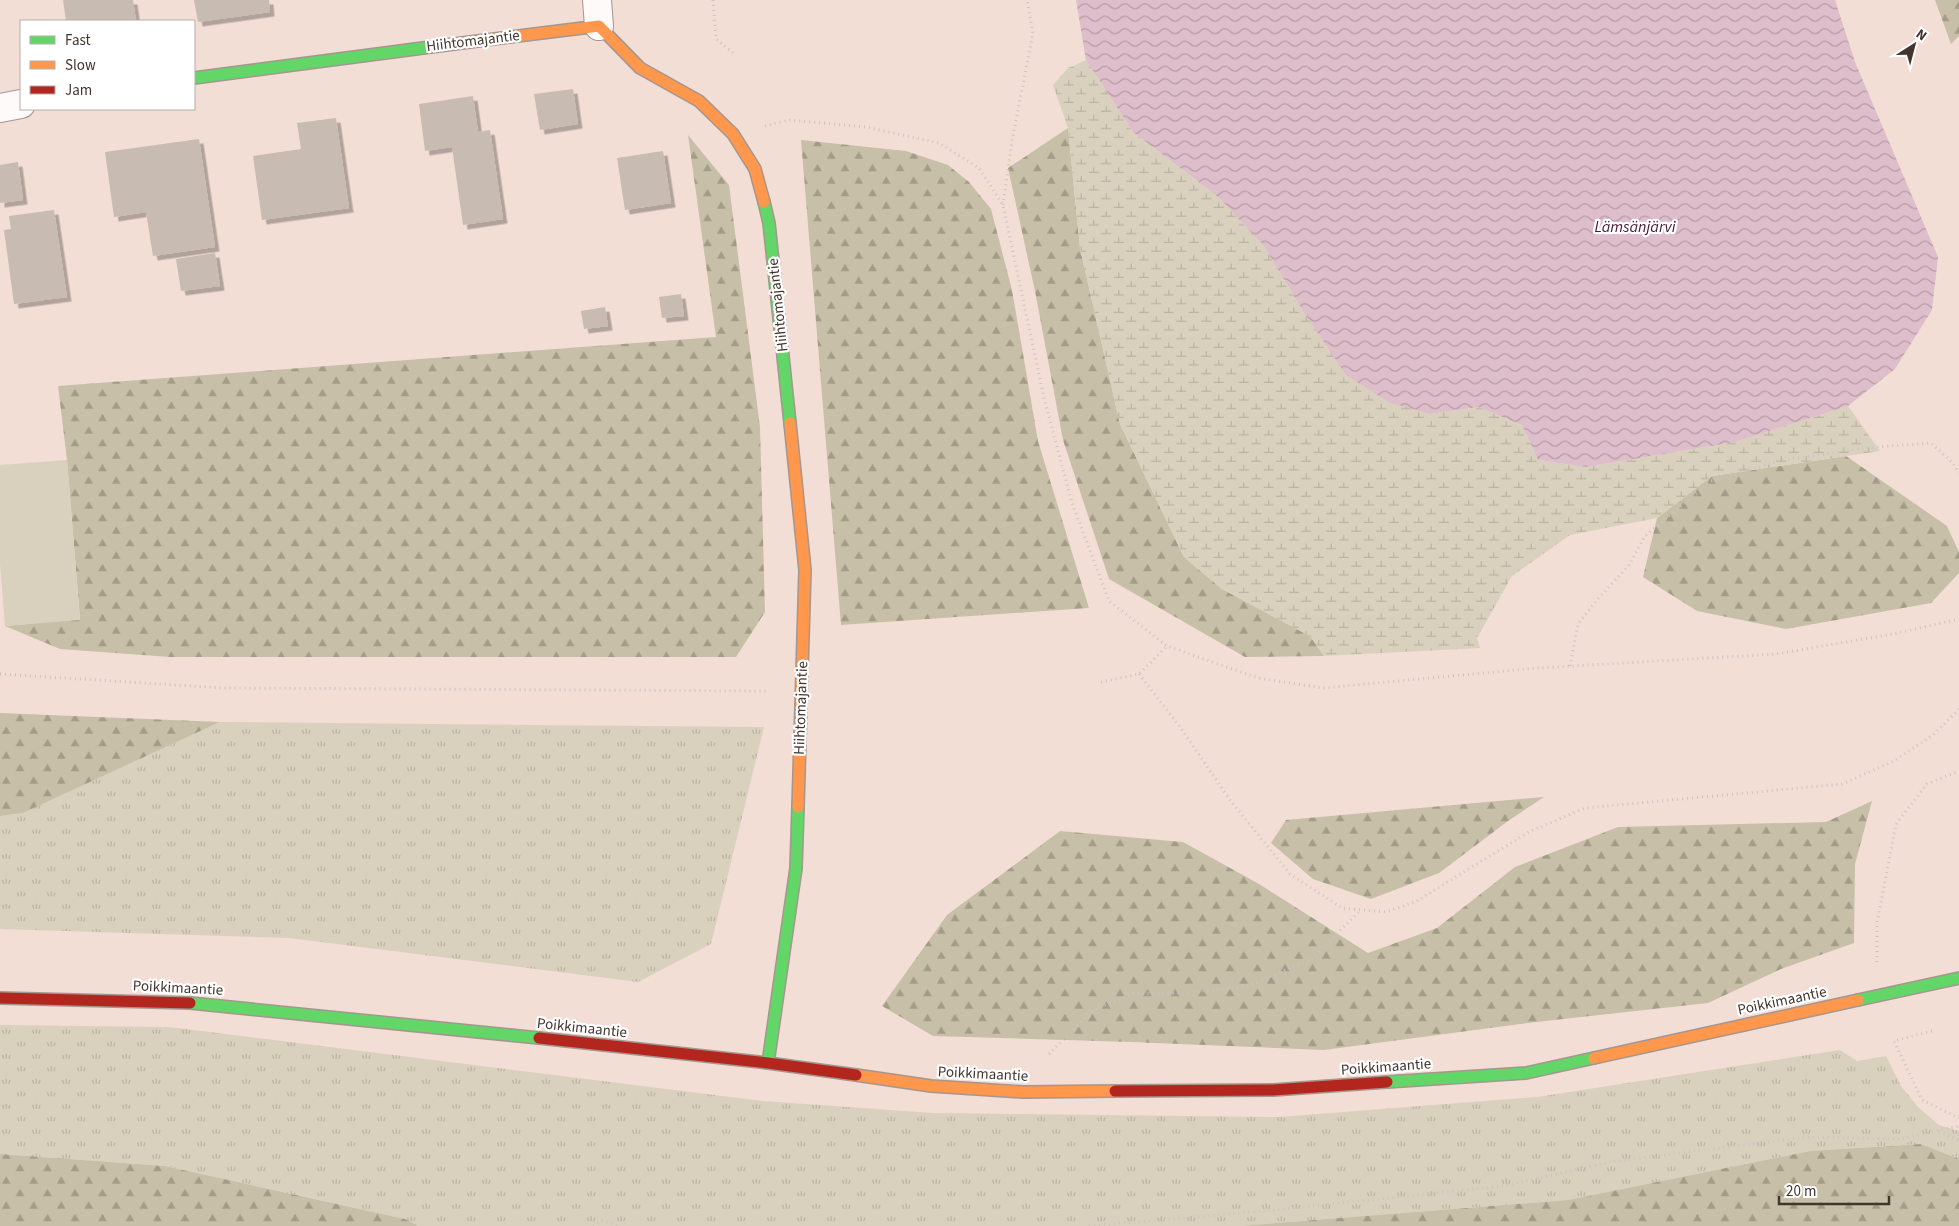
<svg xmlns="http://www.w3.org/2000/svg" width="1959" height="1226" viewBox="0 0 1959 1226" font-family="'Source Sans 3',sans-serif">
  <defs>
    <pattern id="grass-tufts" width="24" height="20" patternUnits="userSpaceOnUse" patternTransform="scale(1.25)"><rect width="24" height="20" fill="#d9d1bd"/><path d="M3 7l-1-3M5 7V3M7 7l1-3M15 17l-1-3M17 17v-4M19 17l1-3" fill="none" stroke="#bbb4a3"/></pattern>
    <pattern id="forest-firs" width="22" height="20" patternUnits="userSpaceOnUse" patternTransform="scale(1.25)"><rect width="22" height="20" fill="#c7bfa7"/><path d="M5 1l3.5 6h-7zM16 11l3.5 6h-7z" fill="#a39c88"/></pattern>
    <pattern id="wetland-marsh" width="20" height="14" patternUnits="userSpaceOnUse" patternTransform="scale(1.25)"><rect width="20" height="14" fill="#d9d1bd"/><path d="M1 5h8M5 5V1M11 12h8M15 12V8" fill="none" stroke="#bbb4a3"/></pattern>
    <pattern id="water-waves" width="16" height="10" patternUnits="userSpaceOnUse" patternTransform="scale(1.25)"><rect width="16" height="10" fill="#debecb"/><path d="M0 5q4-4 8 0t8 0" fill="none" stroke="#b69ba5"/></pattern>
    <filter id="shadow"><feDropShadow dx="4.5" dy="4.5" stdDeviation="0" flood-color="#0004"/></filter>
  </defs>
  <rect width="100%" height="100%" fill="#f2ded5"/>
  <path fill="url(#grass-tufts)" d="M 220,722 L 764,727 L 711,944 L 638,982 L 289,938 L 0,929 L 0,816 L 23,813 Z
    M 0,1025 L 170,1027 L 763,1101 L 933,1113 L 1279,1117 L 1537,1097 L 1840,1050 L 1857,1061 L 1886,1056 L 1901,1086 L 1918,1107 L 1939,1125 L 1959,1131 L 1959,1159 L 1921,1144 L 1810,1151 L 1568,1200 L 1240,1226 L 419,1226 L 405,1219 L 165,1166 L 0,1154 Z"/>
  <path fill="url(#forest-firs)" d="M 1935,0 L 1959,0 L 1959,36 L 1951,44 Z
    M 1068,128 L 1080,248 L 1120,424 L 1184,557 L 1222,589 L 1310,636 L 1324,656 L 1245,657 L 1109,579 L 1063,440 L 1035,291 L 1008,168 Z
    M 688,135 L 729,185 L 760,427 L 765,612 L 736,657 L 170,657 L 60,649 L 5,626 L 80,619 L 67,460 L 58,386 L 716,337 Z
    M 801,140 L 906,151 L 948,165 L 969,182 L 991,209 L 1012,290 L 1038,441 L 1089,608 L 841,625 Z
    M 1846,456 L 1947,526 L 1959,552 L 1959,573 L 1931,603 L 1786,629 L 1697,611 L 1643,577 L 1657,518 L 1712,476 Z
    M 0,713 L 220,722 L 23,813 L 0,816 Z
    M 1544,797 L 1508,821 L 1439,873 L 1371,899 L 1313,879 L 1271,843 L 1286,820 Z
    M 1872,801 L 1855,864 L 1854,943 L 1781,969 L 1708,1003 L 1536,1022 L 1324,1050 L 1131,1042 L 933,1036 L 882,1006 L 947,915 L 1060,831 L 1183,842 L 1259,884 L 1368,953 L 1437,928 L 1515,867 L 1618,827 L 1826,822 Z
    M 1921,1144 L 1959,1159 L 1959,1226 L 1240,1226 L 1568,1200 L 1810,1151 Z
    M 0,1154 L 165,1166 L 405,1219 L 419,1226 L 0,1226 Z"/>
  <path fill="url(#wetland-marsh)" d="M 1086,60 L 1133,132 L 1218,197 L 1263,245 L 1303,311 L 1431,414 L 1478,407 L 1522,425 L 1538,460 L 1586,467 L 1735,442 L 1848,406 L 1880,451 L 1712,476 L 1657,518 L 1570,535 L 1512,576 L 1477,638 L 1480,648 L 1324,656 L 1310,636 L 1222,589 L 1184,557 L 1120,424 L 1080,248 L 1068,128 L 1053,85 L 1068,68 Z"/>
  <path fill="#d9d1bd" d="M 67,460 L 80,620 L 5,626 L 0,564 L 0,465 Z"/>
  <path fill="url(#water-waves)" d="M 1076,0 L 1835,0 L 1855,62 L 1938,257 L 1932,310 L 1895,369 L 1848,406 L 1735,442 L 1586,467 L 1538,460 L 1522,425 L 1478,407 L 1431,414 L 1390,403 L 1346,375 L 1303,311 L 1263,245 L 1218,197 L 1133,132 L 1086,60 Z"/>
  <path fill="#c8bbb1" filter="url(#shadow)" d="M 63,0 L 133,0 L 136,21 L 66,21 Z
    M 194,0 L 269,0 L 270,12 L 198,22 Z
    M 573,89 L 578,124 L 540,130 L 534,94 Z
    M 473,96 L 478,132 L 490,130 L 503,219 L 463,225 L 452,147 L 425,151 L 419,104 Z
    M 336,118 L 349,208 L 262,220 L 253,156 L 301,149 L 297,123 Z
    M 199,139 L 215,247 L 153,256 L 146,212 L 114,217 L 105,152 Z
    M 663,151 L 671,203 L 625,210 L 617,158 Z
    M 18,162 L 23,200 L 0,203 L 0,165 Z
    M 54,210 L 67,297 L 14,304 L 4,230 L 11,229 L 9,216 Z
    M 215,253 L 220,286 L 181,291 L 176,259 Z
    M 681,294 L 684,316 L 662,318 L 659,297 Z
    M 605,307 L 608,326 L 584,329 L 581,311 Z"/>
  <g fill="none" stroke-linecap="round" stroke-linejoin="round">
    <defs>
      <path id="street" d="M 597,0 L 599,26
        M 0,108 L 21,104"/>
      <path id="fast" d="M 194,78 L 446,45
        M 764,202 L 769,223 L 790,423
        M 1858,1000 L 1959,978
        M 190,1003 L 539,1038
        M 768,1063 L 796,868 L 798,807
        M 1387,1082 L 1526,1073 L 1594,1058"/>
      <path id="slow" d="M 446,45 L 599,26 L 640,68 L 699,101 L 733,134 L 755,169 L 764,202
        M 790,423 L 805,570 L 798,807
        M 1594,1058 L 1858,1000
        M 856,1075 L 931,1086 L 1023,1092 L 1115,1091"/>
      <path id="jam" d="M 0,998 L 190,1003
        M 539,1038 L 768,1063 L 856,1075
        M 1115,1091 L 1273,1090 L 1387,1082"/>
    </defs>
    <use href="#street" stroke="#a59690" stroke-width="30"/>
    <use href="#fast" stroke="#a59690" stroke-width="14"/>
    <use href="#slow" stroke="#a59690" stroke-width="14"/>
    <use href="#jam" stroke="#a59690" stroke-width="14"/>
    <path stroke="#ccc4c1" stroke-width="3" stroke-dasharray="1 4" stroke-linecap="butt" d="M 713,0 L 716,39 L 736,55
      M 765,126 L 789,120 L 866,127 L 939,143 L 979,168 L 1003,205 L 1044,398 L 1072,503 L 1109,601 L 1167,646 L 1258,678 L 1323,688 L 1538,668 L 1776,654 L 1893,634 L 1959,619
      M 1003,205 L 1012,141 L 1033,33 L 1027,0
      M 1570,666 L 1578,624 L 1597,600 L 1629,565 L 1645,536 L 1711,481 L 1785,460 L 1863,448 L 1931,443 L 1953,463 L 1959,473
      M 0,674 L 224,688 L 769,691
      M 1139,674 L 1180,727 L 1230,800 L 1290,874 L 1342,908 L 1386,912 L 1415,902 L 1529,832 L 1585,808 L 1842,784 L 1894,761 L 1933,735 L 1959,709
      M 1101,682 L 1139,674 L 1167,646
      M 1877,962 L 1877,923 L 1896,824 L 1927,784 L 1959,771
      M 1932,1031 L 1894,1041 L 1922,1100 L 1959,1118
      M 1049,1054 L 1093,1010 L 1132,994 L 1184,993 L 1248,986 L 1311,959 L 1361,910
      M 1939,1131 L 1959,1140
      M 593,1226 L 602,1221 L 619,1226
      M 1089,1226 L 1274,1210 L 1502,1186 L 1616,1161 L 1809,1137 L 1900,1139 L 1959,1126"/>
    <use href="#street" stroke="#fdfaf9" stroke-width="28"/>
    <use href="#fast" stroke="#63d668" stroke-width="11"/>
    <use href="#slow" stroke="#ff974d" stroke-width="11"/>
    <use href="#jam" stroke="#b3261e" stroke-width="11"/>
  </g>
  <g text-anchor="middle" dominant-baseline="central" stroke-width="4.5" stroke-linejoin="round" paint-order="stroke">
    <g font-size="15" fill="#43352e" stroke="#fff">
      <text transform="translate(473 41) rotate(-7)">Hiihtomajantie</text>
      <text transform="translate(778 305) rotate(-96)">Hiihtomajantie</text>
      <text transform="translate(801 708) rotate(-88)">Hiihtomajantie</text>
      <text transform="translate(178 988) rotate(3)">Poikkimaantie</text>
      <text transform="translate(1782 1001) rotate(-12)">Poikkimaantie</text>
      <text transform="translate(582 1028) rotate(6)">Poikkimaantie</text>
      <text transform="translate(1386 1067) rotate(-4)">Poikkimaantie</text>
      <text transform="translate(983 1074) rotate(3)">Poikkimaantie</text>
    </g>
    <g font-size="16" font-style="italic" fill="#461938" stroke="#fff">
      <text x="1635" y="227">Lämsänjärvi</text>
    </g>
  </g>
  <rect x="20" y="20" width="175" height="90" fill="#ffffff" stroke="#b4aeab"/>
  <rect x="30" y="36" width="25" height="8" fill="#63d668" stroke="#b4aeab"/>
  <text x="65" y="45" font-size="15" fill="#43352e">Fast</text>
  <rect x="30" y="61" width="25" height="8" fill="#ff974d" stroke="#b4aeab"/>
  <text x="65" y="70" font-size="15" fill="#43352e">Slow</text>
  <rect x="30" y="86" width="25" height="8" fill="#b3261e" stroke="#b4aeab"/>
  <text x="65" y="95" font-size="15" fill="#43352e">Jam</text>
  <g transform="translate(1914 45) rotate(36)" stroke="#ffffff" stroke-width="4" paint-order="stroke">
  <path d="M0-4L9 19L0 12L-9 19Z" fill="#43352e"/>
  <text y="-8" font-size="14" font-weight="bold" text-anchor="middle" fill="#43352e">N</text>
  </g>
  <path d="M1779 1196v8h110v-8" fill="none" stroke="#43352e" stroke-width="2.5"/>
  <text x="1786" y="1196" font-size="15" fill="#43352e" stroke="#ffffff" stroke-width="4" paint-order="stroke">20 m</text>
</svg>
